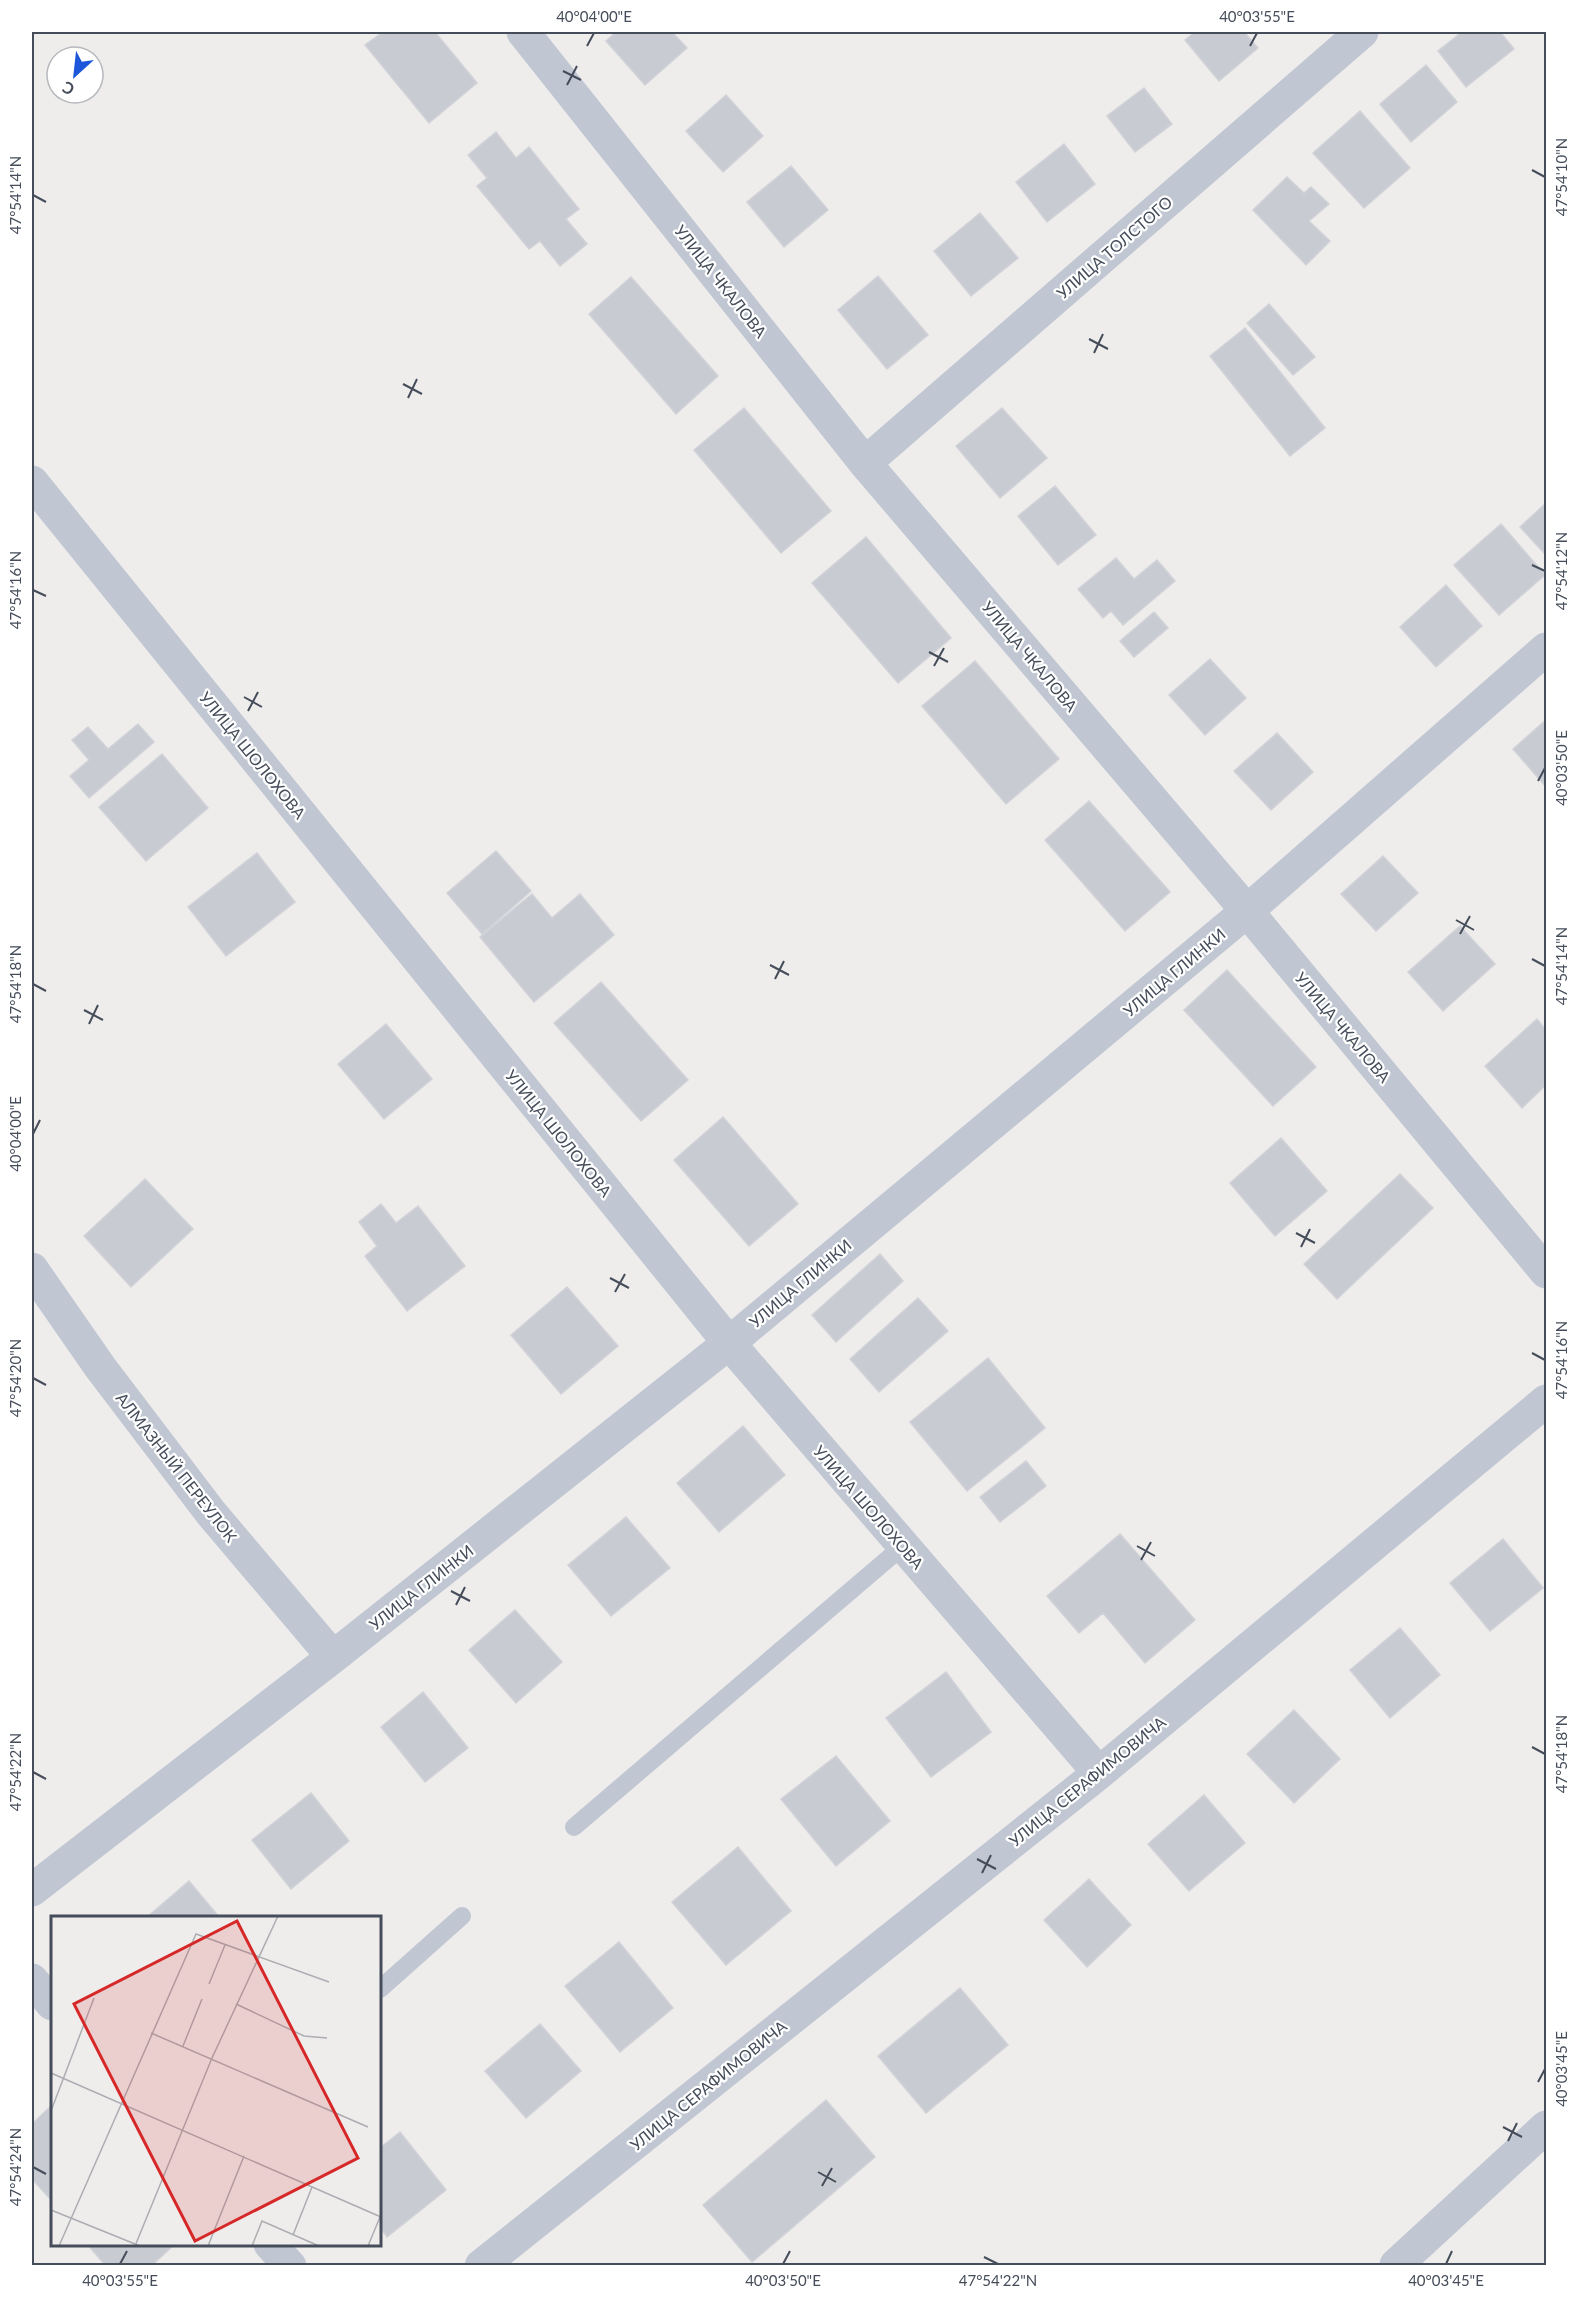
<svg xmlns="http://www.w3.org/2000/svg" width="1578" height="2297" viewBox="0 0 1578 2297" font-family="Lato,sans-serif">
  <rect width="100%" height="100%" fill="#efedec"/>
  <path fill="#c9cbd2" stroke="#d0d2d8" stroke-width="1.5" d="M 383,32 L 435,32 L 477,83 L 429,123 L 365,45 Z
    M 616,32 L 672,32 L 687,48 L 645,85 L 606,41 Z
    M 1195,32 L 1244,32 L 1258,48 L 1219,81 L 1185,40 Z
    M 1462,32 L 1500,32 L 1514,49 L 1466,87 L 1438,51 Z
    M 1426,65 L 1457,102 L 1411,142 L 1380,104 Z
    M 1144,88 L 1172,124 L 1135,152 L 1107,116 Z
    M 726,95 L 763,136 L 723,172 L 686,131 Z
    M 1360,111 L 1410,168 L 1364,208 L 1313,153 Z
    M 496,132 L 516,158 L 529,147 L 579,209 L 566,219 L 587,244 L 560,266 L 540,241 L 529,249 L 477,186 L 487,178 L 468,155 Z
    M 1064,144 L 1095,184 L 1047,222 L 1016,182 Z
    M 791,166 L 828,210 L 784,247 L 747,202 Z
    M 1287,177 L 1304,193 L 1311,187 L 1329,204 L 1309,221 L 1330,241 L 1306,265 L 1253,210 Z
    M 980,213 L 1018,258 L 971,296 L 934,251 Z
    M 878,276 L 928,335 L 887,369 L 838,310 Z
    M 631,277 L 718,376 L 676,414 L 589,314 Z
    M 1269,304 L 1315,357 L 1293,375 L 1247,323 Z
    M 1245,328 L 1325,428 L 1290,456 L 1210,356 Z
    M 744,408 L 831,511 L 781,553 L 694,450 Z
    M 1002,408 L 1047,458 L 1000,498 L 956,446 Z
    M 1055,486 L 1096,535 L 1058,565 L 1018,516 Z
    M 1546,503 L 1546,555 L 1520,527 Z
    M 1501,524 L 1545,575 L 1499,615 L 1454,565 Z
    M 866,537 L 951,638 L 898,683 L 812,583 Z
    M 1116,558 L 1134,579 L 1157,560 L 1175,581 L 1123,625 L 1111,611 L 1103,618 L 1078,589 Z
    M 1446,585 L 1482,626 L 1436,667 L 1400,627 Z
    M 1154,612 L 1168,628 L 1134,657 L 1120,641 Z
    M 1210,659 L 1246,698 L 1205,735 L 1169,695 Z
    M 975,661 L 1059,759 L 1006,804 L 922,706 Z
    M 1546,720 L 1546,787 L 1513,749 Z
    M 138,724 L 154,742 L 89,798 L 70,776 L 89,760 L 72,740 L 88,727 L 108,749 Z
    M 1277,733 L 1313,772 L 1271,810 L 1234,771 Z
    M 162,754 L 208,808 L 146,861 L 99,807 Z
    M 1089,801 L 1170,892 L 1125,931 L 1045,840 Z
    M 496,851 L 531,891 L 482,934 L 447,893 Z
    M 257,853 L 295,902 L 226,956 L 188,907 Z
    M 1383,856 L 1418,893 L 1376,931 L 1341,894 Z
    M 532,894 L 552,918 L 580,894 L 614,935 L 534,1002 L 480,937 Z
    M 1460,926 L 1495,964 L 1443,1011 L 1408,972 Z
    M 1227,970 L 1316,1067 L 1273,1106 L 1184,1010 Z
    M 601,982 L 688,1080 L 641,1121 L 554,1023 Z
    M 1537,1019 L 1546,1030 L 1546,1085 L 1522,1108 L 1485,1066 Z
    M 386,1024 L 432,1079 L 384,1119 L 338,1064 Z
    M 723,1117 L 798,1204 L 749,1246 L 674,1160 Z
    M 1281,1138 L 1327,1191 L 1275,1236 L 1230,1183 Z
    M 1400,1174 L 1433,1208 L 1337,1299 L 1304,1264 Z
    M 145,1179 L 193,1229 L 131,1287 L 84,1236 Z
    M 381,1204 L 396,1223 L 418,1206 L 465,1266 L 407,1311 L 365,1256 L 377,1246 L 359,1222 Z
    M 880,1254 L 903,1281 L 836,1342 L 812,1315 Z
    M 567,1287 L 618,1346 L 561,1394 L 511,1335 Z
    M 918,1298 L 948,1331 L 879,1392 L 850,1359 Z
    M 988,1358 L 1045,1428 L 967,1491 L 910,1422 Z
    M 743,1426 L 785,1475 L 719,1532 L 677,1483 Z
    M 1026,1461 L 1046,1486 L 1000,1522 L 980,1497 Z
    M 626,1517 L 670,1568 L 611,1616 L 568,1565 Z
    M 1120,1534 L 1195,1620 L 1145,1663 L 1103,1613 L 1079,1633 L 1047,1596 Z
    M 1503,1539 L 1543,1588 L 1490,1631 L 1450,1583 Z
    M 515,1610 L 562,1662 L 516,1703 L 469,1650 Z
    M 1400,1628 L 1440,1675 L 1390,1718 L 1350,1670 Z
    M 946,1672 L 991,1732 L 931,1777 L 886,1718 Z
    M 423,1692 L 468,1748 L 425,1782 L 381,1727 Z
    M 1294,1710 L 1340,1759 L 1294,1803 L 1247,1754 Z
    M 836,1756 L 890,1821 L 836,1866 L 781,1799 Z
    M 311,1793 L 349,1841 L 291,1889 L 252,1840 Z
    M 1204,1795 L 1245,1843 L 1189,1891 L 1148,1844 Z
    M 738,1847 L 791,1911 L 726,1965 L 672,1902 Z
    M 1089,1879 L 1131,1925 L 1087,1967 L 1044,1920 Z
    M 189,1881 L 220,1918 L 146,1918 Z
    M 619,1942 L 673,2008 L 620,2052 L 565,1986 Z
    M 960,1988 L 1008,2045 L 926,2113 L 878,2056 Z
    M 540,2024 L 581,2071 L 526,2118 L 485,2071 Z
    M 826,2100 L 875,2157 L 752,2262 L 703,2205 Z
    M 52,2105 L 52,2201 L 32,2179 L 32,2124 Z
    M 400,2132 L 446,2190 L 387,2237 L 380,2227 L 380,2148 Z
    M 87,2244 L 175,2244 L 151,2266 L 106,2266 Z"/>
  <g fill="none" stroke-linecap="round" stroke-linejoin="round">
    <path stroke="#c0c7d2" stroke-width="18" d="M 574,1827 L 903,1546
      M 380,1989 L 462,1916"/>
    <path stroke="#c0c7d2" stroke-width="33" d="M 523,32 L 865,463 L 1247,911 L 1546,1272
      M 865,463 L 1362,32
      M 32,482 L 729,1343 L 1099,1773
      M 32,1269 L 100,1367 L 211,1513 L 333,1657
      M 32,1890 L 333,1657 L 729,1343 L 1247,911 L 1546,649
      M 32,1980 L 52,2004
      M 270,2244 L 290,2266
      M 1396,2265 L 1546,2127
      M 481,2266 L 1099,1773 L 1546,1401"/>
  </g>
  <path fill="none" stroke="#454d5a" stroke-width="2" d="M 587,46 L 594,33M 1250,46 L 1257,33M 563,71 L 581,80M 567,85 L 577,66M 1532,170 L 1545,177M 33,195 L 46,202M 1089,339 L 1108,349M 1094,353 L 1103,334M 403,384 L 422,394M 408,398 L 417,379M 1532,565 L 1545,571M 33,590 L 46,596M 929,652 L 948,662M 934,666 L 944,648M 244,697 L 262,707M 248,711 L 258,692M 1538,781 L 1545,768M 1456,920 L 1474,930M 1460,934 L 1470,916M 1532,959 L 1545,966M 770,965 L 789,975M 775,979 L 784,961M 33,984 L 46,991M 84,1010 L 103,1020M 89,1024 L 98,1005M 33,1134 L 40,1120M 1296,1233 L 1315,1243M 1301,1247 L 1310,1229M 610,1278 L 629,1288M 615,1292 L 625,1274M 1532,1353 L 1545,1360M 33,1378 L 46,1385M 1137,1546 L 1155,1556M 1141,1560 L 1151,1542M 451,1591 L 470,1601M 456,1605 L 465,1587M 1532,1747 L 1545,1754M 33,1772 L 46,1779M 977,1859 L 996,1869M 982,1873 L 991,1855M 1538,2082 L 1545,2069M 1503,2127 L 1522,2137M 1508,2141 L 1517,2123M 33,2167 L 46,2174M 818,2172 L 836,2182M 822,2186 L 832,2168M 984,2257 L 998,2264M 120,2264 L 127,2251M 783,2264 L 790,2251M 1446,2264 L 1452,2251"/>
  <g text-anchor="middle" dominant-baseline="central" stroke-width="4.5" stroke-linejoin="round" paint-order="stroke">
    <g font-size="16" fill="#454d5a" stroke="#fff">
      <text transform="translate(1114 247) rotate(-41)">УЛИЦА ТОЛСТОГО</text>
      <text transform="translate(721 281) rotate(52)">УЛИЦА ЧКАЛОВА</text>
      <text transform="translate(1030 656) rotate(50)">УЛИЦА ЧКАЛОВА</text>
      <text transform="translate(253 755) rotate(51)">УЛИЦА ШОЛОХОВА</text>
      <text transform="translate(1174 972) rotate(-40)">УЛИЦА ГЛИНКИ</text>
      <text transform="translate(1343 1027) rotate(50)">УЛИЦА ЧКАЛОВА</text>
      <text transform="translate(559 1133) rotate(51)">УЛИЦА ШОЛОХОВА</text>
      <text transform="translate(800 1283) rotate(-40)">УЛИЦА ГЛИНКИ</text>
      <text transform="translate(177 1467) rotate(52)">АЛМАЗНЫЙ ПЕРЕУЛОК</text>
      <text transform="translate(869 1507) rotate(49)">УЛИЦА ШОЛОХОВА</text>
      <text transform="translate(421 1587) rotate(-38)">УЛИЦА ГЛИНКИ</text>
      <text transform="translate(1087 1781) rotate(-39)">УЛИЦА СЕРАФИМОВИЧА</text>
      <text transform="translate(708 2085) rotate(-39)">УЛИЦА СЕРАФИМОВИЧА</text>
    </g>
  </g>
  <g transform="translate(51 1916)">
    <rect width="330" height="330" fill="#efedec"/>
    <path fill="none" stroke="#abadb2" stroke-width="1.5" d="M 158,68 L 174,29M 185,88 L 253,120 L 276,122M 100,117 L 317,211M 132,130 L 151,83M 0,157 L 330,301M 0,195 L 43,82M 0,294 L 89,330M 242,319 L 261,271M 8,330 L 145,18 L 278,66M 84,330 L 161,142 L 227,0M 157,330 L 193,240M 201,330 L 211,305 L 268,330M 317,330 L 329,301"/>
    <path fill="#d62828" fill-opacity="0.15" stroke="#d62828" stroke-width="3" d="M 186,5 L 307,242 L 144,325 L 23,88 Z"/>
    <rect width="330" height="330" fill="none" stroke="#454d5a" stroke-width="3"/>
  </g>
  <rect width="1578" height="2297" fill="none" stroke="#ffffff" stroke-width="66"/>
  <g transform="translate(75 75) rotate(207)"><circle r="28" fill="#ffffff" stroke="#b5b8bd" stroke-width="1.5"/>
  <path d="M0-4.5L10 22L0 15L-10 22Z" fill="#1b56db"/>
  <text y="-9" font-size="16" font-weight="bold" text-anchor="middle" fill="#454d5a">С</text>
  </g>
  <rect x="33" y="33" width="1512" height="2231" fill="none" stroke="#454d5a" stroke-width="2"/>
  <g font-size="15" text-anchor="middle" fill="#454d5a">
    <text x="594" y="22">40°04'00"E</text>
    <text x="1257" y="22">40°03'55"E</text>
    <text transform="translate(1562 177) rotate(-90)" y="5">47°54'10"N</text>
    <text transform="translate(16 195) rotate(-90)" y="5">47°54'14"N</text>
    <text transform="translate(1562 571) rotate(-90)" y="5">47°54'12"N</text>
    <text transform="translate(16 590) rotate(-90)" y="5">47°54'16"N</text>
    <text transform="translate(1562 768) rotate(-90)" y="5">40°03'50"E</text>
    <text transform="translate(1562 966) rotate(-90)" y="5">47°54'14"N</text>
    <text transform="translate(16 984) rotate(-90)" y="5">47°54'18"N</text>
    <text transform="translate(16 1134) rotate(-90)" y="5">40°04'00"E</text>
    <text transform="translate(1562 1360) rotate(-90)" y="5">47°54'16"N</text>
    <text transform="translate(16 1378) rotate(-90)" y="5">47°54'20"N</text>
    <text transform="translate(1562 1754) rotate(-90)" y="5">47°54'18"N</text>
    <text transform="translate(16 1772) rotate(-90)" y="5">47°54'22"N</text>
    <text transform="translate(1562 2069) rotate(-90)" y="5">40°03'45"E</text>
    <text transform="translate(16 2167) rotate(-90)" y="5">47°54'24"N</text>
    <text x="120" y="2286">40°03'55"E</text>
    <text x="783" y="2286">40°03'50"E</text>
    <text x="998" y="2286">47°54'22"N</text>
    <text x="1446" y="2286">40°03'45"E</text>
  </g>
</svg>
